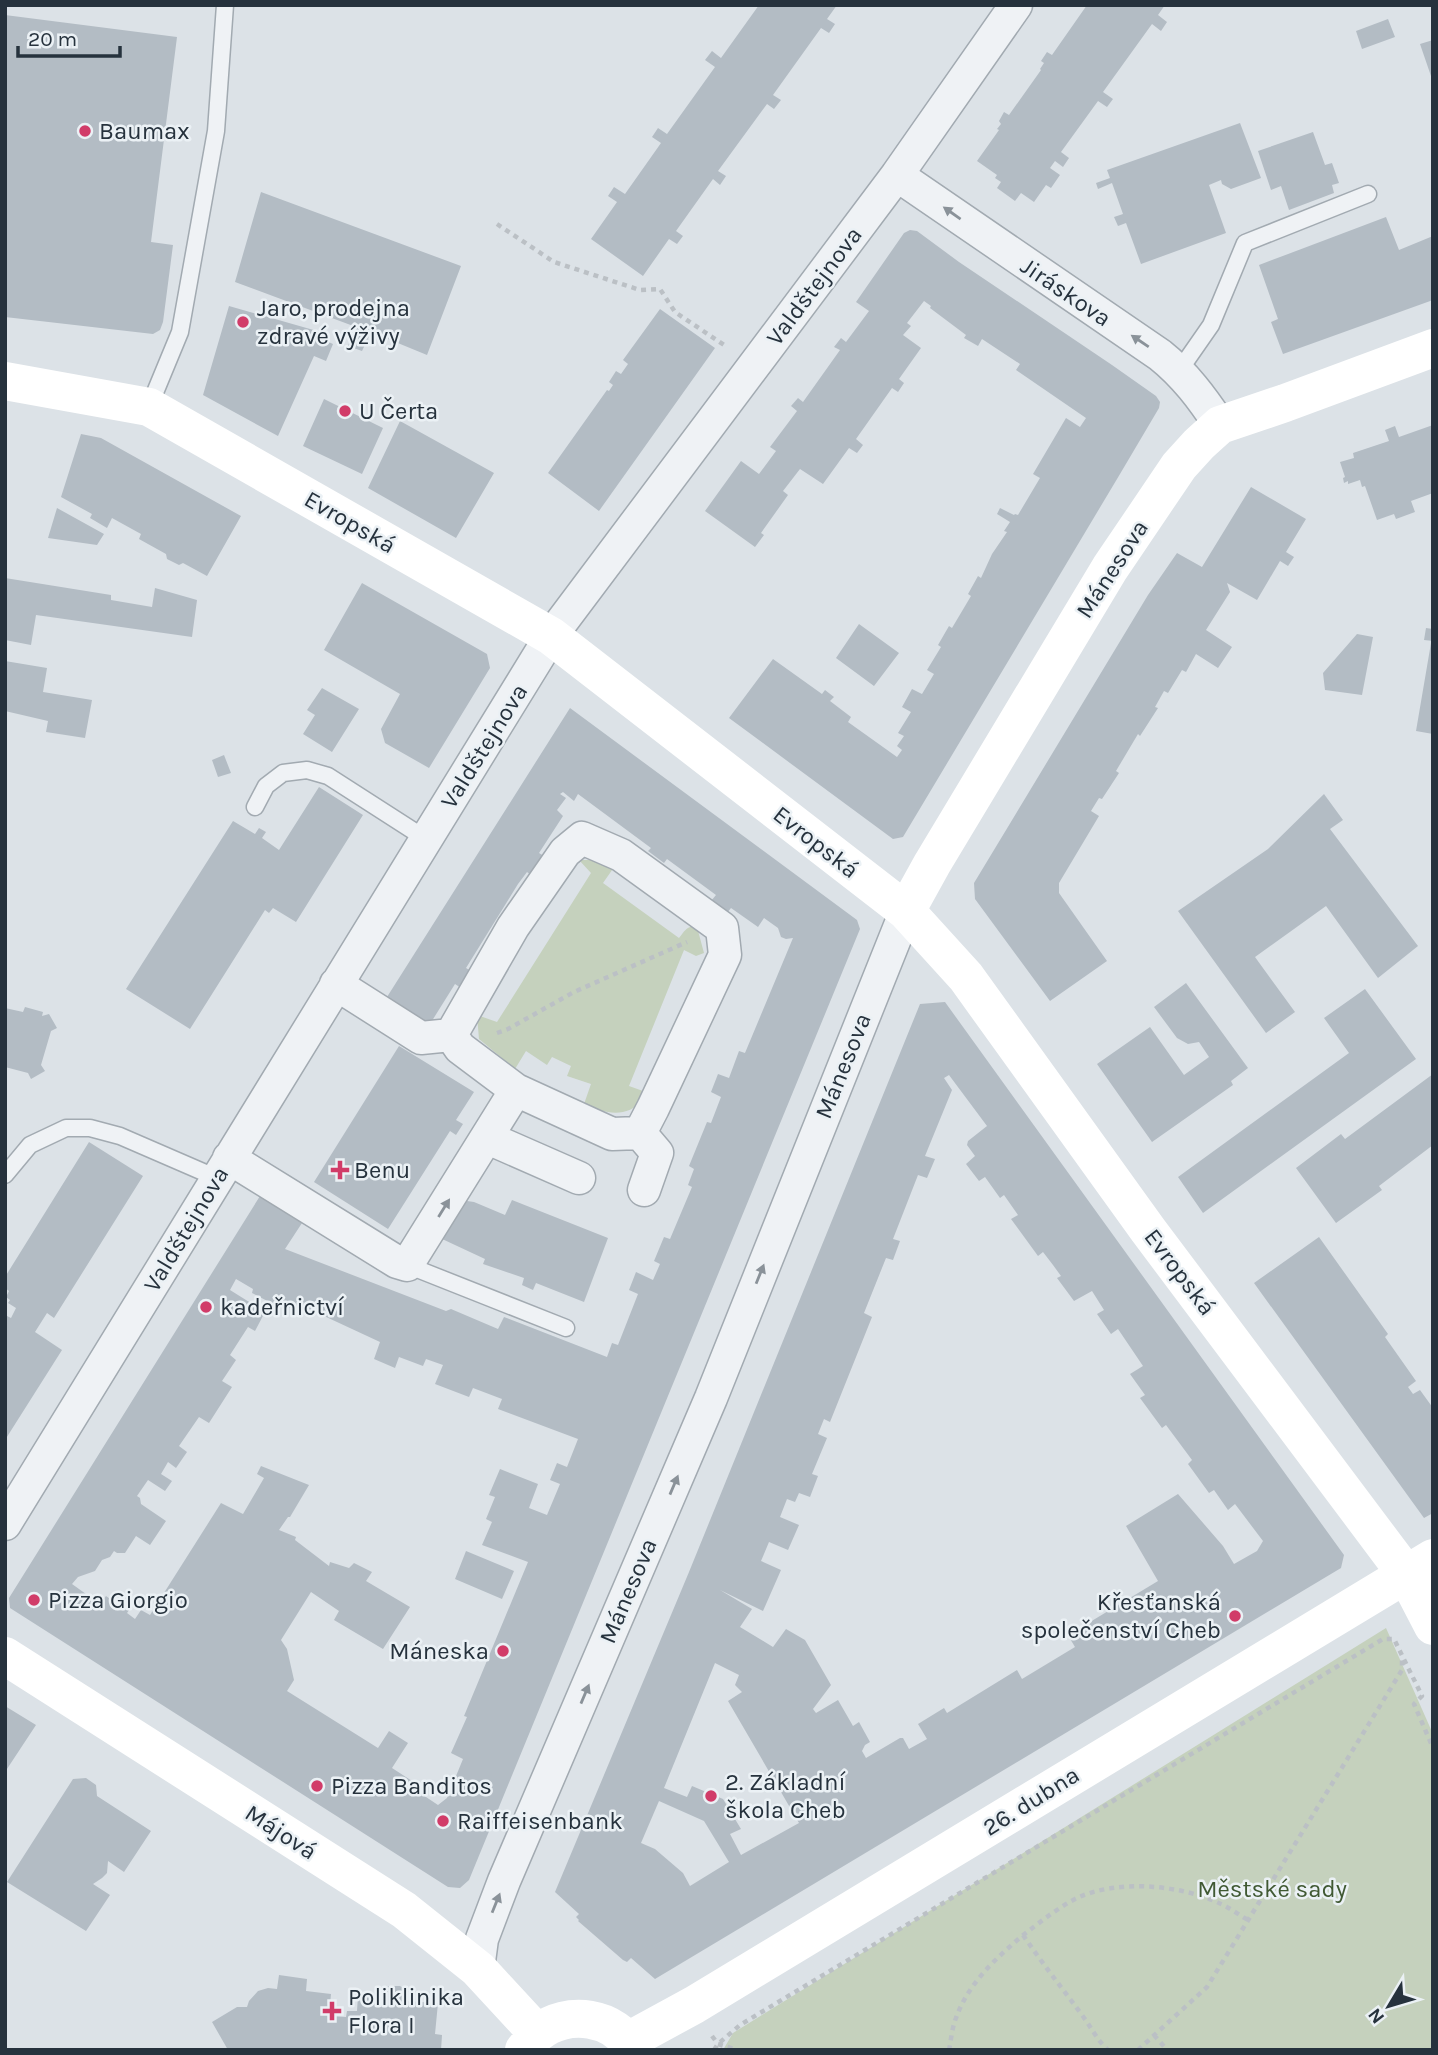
<svg xmlns="http://www.w3.org/2000/svg" width="1438" height="2055" viewBox="0 0 1438 2055" font-family="Karla,sans-serif">
  <rect width="100%" height="100%" fill="#dce2e7"/>
  <path fill="#c5d1bd" d="M 579,860 L 597,860 L 617,863 L 603,883 L 679,938 C 685,931 687,925 697,927 L 704,953 L 696,956 L 684,950 L 629,1086 L 643,1091 L 644,1099 C 626,1119 606,1114 584,1104 L 591,1084 L 567,1076 L 571,1066 L 552,1057 L 547,1065 L 526,1051 L 515,1069 L 479,1039 L 477,1015 L 497,1022 L 591,873 Z
    M 1386,1628 L 1433,1734 L 1433,2050 L 723,2050 L 733,2033 Z"/>
  <path fill="#b3bcc4" fill-rule="evenodd" d="M 759,5 L 837,5 L 827,19 L 835,24 L 829,33 L 821,28 L 773,95 L 781,100 L 774,109 L 767,104 L 718,171 L 726,176 L 720,185 L 713,179 L 676,231 L 683,236 L 677,244 L 669,239 L 643,276 L 591,239 L 617,202 L 608,196 L 614,187 L 625,194 L 661,143 L 652,137 L 658,128 L 667,134 L 715,67 L 705,60 L 712,51 L 721,58 Z
    M 1087,5 L 1165,5 L 1158,15 L 1167,22 L 1161,31 L 1152,24 L 1103,92 L 1113,99 L 1107,107 L 1098,101 L 1061,152 L 1069,158 L 1063,167 L 1055,161 L 1050,168 L 1060,175 L 1051,188 L 1046,185 L 1034,202 L 1021,193 L 1015,201 L 997,188 L 1001,182 L 995,178 L 997,175 L 977,161 L 999,130 L 997,129 L 1001,124 L 999,121 L 1004,112 L 1009,115 L 1041,70 L 1040,69 L 1044,63 L 1041,61 L 1047,52 L 1052,55 Z
    M 5,15 L 177,37 L 151,242 L 173,245 L 163,322 L 160,330 L 153,334 L 5,317 Z
    M 1388,19 L 1395,37 L 1362,49 L 1356,31 Z
    M 1433,40 L 1433,79 L 1432,79 L 1420,44 Z
    M 1240,123 L 1261,178 L 1231,189 L 1222,184 L 1221,180 L 1209,185 L 1226,233 L 1141,264 L 1126,223 L 1118,226 L 1114,217 L 1123,214 L 1112,183 L 1098,189 L 1096,183 L 1110,178 L 1107,170 Z
    M 1313,132 L 1325,165 L 1332,163 L 1339,183 L 1332,185 L 1334,193 L 1289,210 L 1281,186 L 1271,190 L 1258,151 Z
    M 261,192 L 461,266 L 427,355 L 371,332 L 362,351 L 348,346 L 356,327 L 235,282 Z
    M 1386,217 L 1399,250 L 1433,236 L 1433,300 L 1283,354 L 1271,322 L 1278,319 L 1259,265 Z
    M 910,230 L 917,231 L 959,262 L 1112,365 L 1156,396 L 1160,402 L 1159,408 L 1120,474 L 903,837 L 893,839 L 729,718 L 773,659 L 822,694 L 825,690 L 834,697 L 830,701 L 851,717 L 848,722 L 897,757 L 902,750 L 897,746 L 904,736 L 898,733 L 911,712 L 902,707 L 912,689 L 922,694 L 934,674 L 927,670 L 941,647 L 938,645 L 949,626 L 952,628 L 971,596 L 968,594 L 978,576 L 981,578 L 992,554 L 1007,532 L 1004,531 L 1010,522 L 997,514 L 1000,508 L 1014,515 L 1015,514 L 1018,515 L 1040,478 L 1033,474 L 1066,418 L 1080,427 L 1086,418 L 1016,370 L 1020,364 L 982,339 L 978,346 L 964,338 L 966,335 L 930,308 L 931,306 L 924,301 L 907,323 L 911,326 L 903,335 L 921,348 L 899,379 L 904,383 L 898,392 L 892,388 L 856,439 L 863,445 L 857,453 L 849,448 L 823,484 L 800,469 L 783,491 L 788,495 L 761,533 L 764,535 L 755,547 L 705,511 L 741,461 L 759,474 L 776,451 L 770,447 L 797,411 L 791,406 L 798,398 L 803,402 L 840,350 L 834,347 L 841,338 L 846,342 L 869,311 L 856,302 L 904,233 Z
    M 229,306 L 324,333 L 322,339 L 333,344 L 326,361 L 314,356 L 278,436 L 203,395 Z
    M 660,309 L 715,348 L 599,511 L 548,473 L 607,390 L 609,391 L 613,385 L 609,382 L 616,371 L 621,374 L 628,364 L 623,360 Z
    M 324,399 L 383,428 L 362,474 L 303,446 Z
    M 400,421 L 494,473 L 456,538 L 368,488 Z
    M 1433,425 L 1433,493 L 1411,501 L 1415,512 L 1396,519 L 1394,514 L 1377,520 L 1365,486 L 1362,487 L 1360,480 L 1348,484 L 1348,481 L 1344,483 L 1343,478 L 1345,477 L 1340,462 L 1354,458 L 1353,453 L 1389,441 L 1385,430 L 1395,426 L 1399,437 Z
    M 81,434 L 101,438 L 241,516 L 207,576 L 183,563 L 179,565 L 167,559 L 166,554 L 139,539 L 141,534 L 112,518 L 107,528 L 90,518 L 92,514 L 61,497 Z
    M 1251,487 L 1306,519 L 1286,552 L 1294,557 L 1288,566 L 1280,561 L 1257,600 L 1227,583 L 1230,592 L 1206,630 L 1232,647 L 1218,668 L 1196,654 L 1186,672 L 1182,670 L 1168,693 L 1164,691 L 1155,707 L 1158,708 L 1140,736 L 1138,734 L 1116,771 L 1119,773 L 1102,799 L 1099,798 L 1091,811 L 1099,816 L 1059,883 L 1059,893 L 1107,961 L 1050,1001 L 975,899 L 974,883 L 1148,595 L 1177,553 L 1202,567 Z
    M 57,508 L 104,534 L 97,545 L 48,538 Z
    M 5,578 L 111,595 L 111,600 L 152,607 L 155,588 L 197,600 L 192,637 L 36,615 L 31,645 L 5,640 Z
    M 362,583 L 487,654 L 490,668 L 429,768 L 385,743 L 381,729 L 400,694 L 324,650 Z
    M 859,624 L 899,653 L 874,686 L 836,658 Z
    M 1426,628 L 1433,629 L 1433,641 L 1424,640 Z
    M 1357,634 L 1373,637 L 1362,695 L 1325,690 L 1323,673 Z
    M 1431,643 L 1433,643 L 1433,734 L 1416,731 Z
    M 5,661 L 47,668 L 43,692 L 92,700 L 85,738 L 46,732 L 48,721 L 5,711 Z
    M 322,688 L 359,709 L 332,752 L 303,734 L 315,715 L 307,710 Z
    M 570,708 L 857,920 L 860,929 L 469,1880 L 460,1888 L 448,1887 L 10,1608 L 9,1598 L 260,1196 L 302,1223 L 285,1249 L 446,1311 L 451,1309 L 498,1329 L 504,1317 L 607,1357 L 612,1343 L 618,1345 L 638,1294 L 629,1290 L 636,1272 L 653,1280 L 660,1264 L 654,1261 L 664,1237 L 670,1239 L 692,1187 L 688,1185 L 694,1169 L 689,1166 L 707,1122 L 711,1123 L 721,1097 L 711,1092 L 718,1074 L 729,1078 L 739,1051 L 745,1053 L 793,938 L 786,939 L 781,937 L 778,928 L 764,918 L 758,927 L 731,908 L 727,913 L 711,901 L 716,895 L 667,859 L 664,863 L 648,851 L 651,848 L 578,794 L 574,801 L 563,792 L 560,794 L 566,798 L 557,810 L 563,816 L 539,853 L 544,856 L 532,876 L 527,872 L 518,884 L 466,968 L 471,971 L 461,988 L 455,984 L 430,1024 L 387,997 ZM 236,1279 L 253,1289 L 252,1293 L 273,1304 L 308,1312 L 309,1309 L 380,1342 L 374,1359 L 395,1368 L 399,1357 L 423,1366 L 426,1359 L 443,1365 L 435,1384 L 469,1397 L 473,1388 L 502,1399 L 498,1409 L 578,1439 L 567,1467 L 557,1463 L 550,1480 L 560,1484 L 547,1515 L 529,1508 L 538,1484 L 500,1469 L 489,1495 L 495,1497 L 486,1519 L 492,1522 L 482,1545 L 528,1562 L 464,1716 L 467,1717 L 451,1753 L 463,1759 L 447,1798 L 438,1805 L 423,1795 L 426,1790 L 392,1768 L 408,1743 L 389,1731 L 378,1748 L 287,1691 L 294,1680 L 287,1649 L 281,1640 L 311,1592 L 339,1611 L 334,1620 L 383,1649 L 410,1607 L 366,1581 L 372,1572 L 354,1563 L 349,1568 L 330,1562 L 329,1566 L 295,1540 L 296,1537 L 279,1530 L 288,1517 L 290,1517 L 309,1485 L 261,1466 L 257,1474 L 264,1478 L 243,1514 L 221,1503 L 150,1615 L 141,1610 L 135,1619 L 127,1613 L 134,1603 L 119,1593 L 113,1601 L 106,1596 L 100,1604 L 72,1584 L 78,1577 L 95,1571 L 102,1560 L 110,1557 L 114,1551 L 117,1553 L 125,1553 L 136,1536 L 150,1545 L 166,1521 L 141,1504 L 140,1498 L 137,1496 L 148,1480 L 165,1491 L 172,1481 L 161,1474 L 168,1462 L 176,1468 L 187,1452 L 179,1446 L 199,1417 L 209,1423 L 232,1387 L 222,1381 L 236,1360 L 230,1355 L 248,1327 L 255,1331 L 265,1312 L 230,1290 Z
    M 224,755 L 231,773 L 218,777 L 212,760 Z
    M 319,787 L 363,815 L 296,922 L 273,908 L 269,913 L 265,910 L 190,1029 L 126,989 L 233,821 L 255,834 L 259,828 L 266,832 L 262,838 L 279,850 Z
    M 1324,794 L 1343,820 L 1330,829 L 1418,946 L 1378,978 L 1326,906 L 1255,957 L 1295,1012 L 1266,1033 L 1178,911 L 1268,849 Z
    M 1186,983 L 1248,1068 L 1231,1081 L 1233,1085 L 1152,1142 L 1097,1064 L 1150,1027 L 1184,1075 L 1209,1057 L 1199,1042 L 1188,1044 L 1177,1038 L 1154,1007 Z
    M 1365,989 L 1416,1059 L 1203,1213 L 1178,1177 L 1349,1053 L 1324,1018 Z
    M 945,1002 L 1344,1555 L 1341,1568 L 655,1979 L 631,1958 L 627,1962 L 623,1960 L 578,1921 L 579,1920 L 576,1917 L 579,1914 L 555,1892 L 689,1572 L 920,1004 ZM 949,1075 L 987,1126 L 968,1141 L 967,1145 L 975,1156 L 966,1164 L 979,1181 L 985,1177 L 1000,1198 L 1004,1195 L 1018,1215 L 1011,1219 L 1038,1256 L 1043,1252 L 1053,1265 L 1061,1276 L 1057,1278 L 1074,1301 L 1092,1291 L 1104,1310 L 1097,1314 L 1111,1334 L 1118,1329 L 1143,1366 L 1130,1374 L 1145,1395 L 1140,1398 L 1162,1428 L 1166,1425 L 1192,1460 L 1188,1464 L 1209,1493 L 1214,1490 L 1228,1510 L 1235,1504 L 1263,1541 L 1257,1551 L 1234,1564 L 1223,1546 L 1178,1494 L 1126,1526 L 1158,1581 L 1085,1625 L 1086,1627 L 1069,1637 L 1075,1647 L 1022,1679 L 1017,1670 L 947,1713 L 944,1708 L 918,1724 L 927,1739 L 909,1749 L 903,1738 L 900,1738 L 866,1758 L 862,1751 L 865,1745 L 870,1742 L 859,1722 L 853,1726 L 838,1700 L 816,1713 L 813,1709 L 831,1685 L 805,1640 L 786,1629 L 773,1647 L 740,1627 L 752,1609 L 720,1590 L 763,1611 L 781,1570 L 761,1561 L 769,1542 L 788,1550 L 799,1525 L 780,1517 L 787,1499 L 795,1502 L 799,1493 L 810,1497 L 818,1476 L 812,1474 L 827,1438 L 818,1434 L 824,1419 L 830,1422 L 872,1317 L 864,1313 L 886,1258 L 893,1260 L 900,1241 L 893,1239 L 918,1175 L 927,1178 L 935,1159 L 925,1156 L 952,1090 L 944,1078 ZM 715,1663 L 739,1675 L 735,1685 L 742,1692 L 728,1701 L 799,1823 L 741,1855 L 730,1834 L 741,1829 L 723,1799 L 692,1786 L 687,1797 L 664,1788 ZM 659,1801 L 704,1821 L 729,1862 L 690,1886 L 683,1873 L 655,1849 L 641,1843 Z
    M 25,1007 L 43,1012 L 42,1016 L 49,1014 L 57,1028 L 51,1031 L 41,1065 L 45,1071 L 31,1079 L 28,1073 L 5,1067 L 5,1008 L 23,1012 Z
    M 399,1046 L 474,1092 L 456,1120 L 463,1124 L 456,1135 L 450,1131 L 388,1229 L 314,1182 Z
    M 1433,1074 L 1433,1145 L 1379,1186 L 1382,1190 L 1336,1223 L 1296,1168 L 1341,1134 L 1345,1139 Z
    M 89,1142 L 143,1176 L 54,1318 L 47,1313 L 35,1332 L 62,1350 L 5,1440 L 5,1315 L 11,1318 L 16,1308 L 8,1303 L 10,1300 L 6,1297 L 9,1291 L 5,1288 L 5,1277 Z
    M 512,1200 L 608,1238 L 584,1302 L 536,1283 L 533,1290 L 522,1285 L 524,1278 L 483,1264 L 485,1259 L 440,1238 L 456,1208 L 467,1201 L 474,1202 L 505,1215 Z
    M 1319,1237 L 1388,1334 L 1385,1337 L 1416,1381 L 1408,1387 L 1413,1394 L 1420,1390 L 1433,1408 L 1433,1513 L 1424,1518 L 1254,1283 Z
    M 466,1551 L 514,1571 L 502,1599 L 455,1579 Z
    M 5,1706 L 36,1725 L 5,1772 Z
    M 86,1778 L 96,1785 L 97,1796 L 151,1831 L 124,1872 L 108,1861 L 107,1873 L 102,1878 L 93,1884 L 110,1895 L 86,1931 L 7,1882 L 73,1779 Z
    M 279,1975 L 307,1979 L 306,1991 L 331,1994 L 329,2016 L 346,2017 L 347,2011 L 357,2011 L 358,1996 L 383,1999 L 383,1994 L 388,1990 L 388,1986 L 400,1986 L 403,1988 L 402,1992 L 406,1996 L 406,2001 L 438,2003 L 435,2034 L 442,2035 L 441,2050 L 228,2050 L 212,2022 L 237,2007 L 247,2007 L 249,2001 L 258,1991 L 268,1988 L 277,1989 Z"/>
  <g fill="none" stroke-linecap="round" stroke-linejoin="round">
    <defs>
      <path id="lane" d="M 1179,371 L 1211,325 L 1245,243 L 1368,194
        M 149,407 L 180,332 L 216,131 L 225,5
        M 255,807 L 266,786 L 283,773 L 307,770 L 328,776 L 426,839
        M 5,1175 L 30,1145 L 66,1128 L 90,1128 L 120,1136 L 217,1178
        M 407,1265 L 566,1328"/>
      <path id="street" d="M 897,175 L 1160,355 C 1185,375 1202,398 1220,425
        M 582,838 L 621,855 L 722,928 L 725,955 L 653,1108 L 640,1133 L 612,1134 L 516,1090 L 460,1048 L 451,1035 L 513,927 L 565,852 Z
        M 336,984 L 421,1038 L 451,1035
        M 640,1133 L 657,1153 L 644,1190
        M 488,1138 L 579,1178
        M 229,1158 L 397,1262 L 407,1265 L 516,1090
        M 5,1524 L 551,636 L 897,175 L 1016,5
        M 478,1969 L 482,1939 L 504,1881 L 711,1398 L 906,911"/>
    </defs>
    <use href="#lane" stroke="#a2aab1" stroke-width="19"/>
    <use href="#street" stroke="#a2aab1" stroke-width="35"/>
    <path stroke="#bbc0c5" stroke-width="4.5" stroke-dasharray="5 5" stroke-linecap="butt" d="M 497,224 L 554,262 L 640,290 L 660,289 L 675,312 L 727,347
      M 497,1033 L 508,1029 L 574,992 L 687,942
      M 1023,1935 C 1042,1963 1062,1988 1082,2015 C 1091,2027 1097,2040 1108,2050
      M 1154,2035 L 1167,2050
      M 712,2036 L 718,2044 L 737,2050
      M 714,2050 L 718,2044 L 740,2025 L 1383,1639 L 1394,1639 L 1422,1696 L 1414,1704 L 1433,1748
      M 949,2050 C 951,2040 952,2028 956,2018 C 968,1984 995,1959 1022,1936 C 1039,1923 1056,1909 1075,1899 C 1115,1879 1180,1884 1221,1904 C 1230,1908 1239,1915 1248,1920
      M 1138,2050 L 1207,1987 L 1402,1670 L 1402,1657"/>
    <use href="#lane" stroke="#eff2f5" stroke-width="16"/>
    <use href="#street" stroke="#eff2f5" stroke-width="32"/>
    <path stroke="#fff" stroke-width="38" d="M 5,381 L 149,407 L 551,636 L 906,911 L 966,977 L 1148,1230 L 1406,1574 L 1433,1626
      M 906,911 L 932,864 L 1110,568 L 1179,466 L 1199,444 L 1220,425 L 1285,403 L 1433,348
      M 5,1656 L 404,1910 L 478,1969 L 537,2033
      M 628,2041 L 694,2005 L 1433,1558
      M 524,2050 C 529,2044 533,2037 538,2033 C 567,2009 616,2016 633,2050"/>
  </g>
  <defs><path id="oneway-solid" d="M-6-.8H1V-3.2L6.5 0L1 3.2V.8H-6Z" transform="scale(1.75)"/></defs>
  <g fill="#8a9299">
    <use href="#oneway-solid" transform="translate(952 213) rotate(-145)"/>
    <use href="#oneway-solid" transform="translate(1140 341) rotate(-146)"/>
    <use href="#oneway-solid" transform="translate(444 1208) rotate(-58)"/>
    <use href="#oneway-solid" transform="translate(760 1274) rotate(-68)"/>
    <use href="#oneway-solid" transform="translate(674 1485) rotate(-67)"/>
    <use href="#oneway-solid" transform="translate(585 1694) rotate(-67)"/>
    <use href="#oneway-solid" transform="translate(496 1903) rotate(-68)"/>
  </g>
  <g fill="#d13c69" stroke="#ebf1f5" stroke-width="2.5">
    <circle cx="85" cy="131" r="7"/>
    <circle cx="243" cy="322" r="7"/>
    <circle cx="345" cy="411" r="7"/>
    <path d="M336.5 1159.5h7v7h7v7h-7v7h-7v-7h-7v-7h7z"/>
    <circle cx="206" cy="1307" r="7"/>
    <circle cx="34" cy="1600" r="7"/>
    <circle cx="1235" cy="1616" r="7"/>
    <circle cx="503" cy="1651" r="7"/>
    <circle cx="317" cy="1786" r="7"/>
    <circle cx="711" cy="1796" r="7"/>
    <circle cx="443" cy="1821" r="7"/>
    <path d="M328.5 2000.5h7v7h7v7h-7v7h-7v-7h-7v-7h7z"/>
  </g>
  <g text-anchor="middle" dominant-baseline="central" stroke-width="5" stroke-linejoin="round" paint-order="stroke">
    <g font-size="24" fill="#26323d" stroke="#ebf1f5" text-anchor="start">
      <text x="99" y="131">Baumax</text>
      <text x="257" y="308">Jaro, prodejna<tspan x="257" dy="28">zdravé výživy</tspan></text>
      <text x="359" y="411">U Čerta</text>
      <text x="354" y="1170">Benu</text>
      <text x="220" y="1307">kadeřnictví</text>
      <text x="48" y="1600">Pizza Giorgio</text>
      <text x="1221" y="1602" text-anchor="end">Křesťanská<tspan x="1221" dy="28">společenství Cheb</tspan></text>
      <text x="489" y="1651" text-anchor="end">Máneska</text>
      <text x="725" y="1782">2. Základní<tspan x="725" dy="28">škola Cheb</tspan></text>
      <text x="331" y="1786">Pizza Banditos</text>
      <text x="457" y="1821">Raiffeisenbank</text>
      <text x="348" y="1997">Poliklinika<tspan x="348" dy="28">Flora I</tspan></text>
    </g>
    <g font-size="24" fill="#26323d" stroke="#ebf1f5">
      <text transform="translate(814 286) rotate(-53)">Valdštejnova</text>
      <text transform="translate(1066 292) rotate(34)">Jiráskova</text>
      <text transform="translate(350 522) rotate(30)">Evropská</text>
      <text transform="translate(1112 569) rotate(-57)">Mánesova</text>
      <text transform="translate(484 746) rotate(-58)">Valdštejnova</text>
      <text transform="translate(816 842) rotate(38)">Evropská</text>
      <text transform="translate(843 1066) rotate(-68)">Mánesova</text>
      <text transform="translate(186 1229) rotate(-59)">Valdštejnova</text>
      <text transform="translate(1180 1272) rotate(53)">Evropská</text>
      <text transform="translate(628 1591) rotate(-67)">Mánesova</text>
      <text transform="translate(1031 1801) rotate(-32)">26. dubna</text>
      <text transform="translate(281 1832) rotate(33)">Májová</text>
    </g>
    <g font-size="24" fill="#405933" stroke="#ebf1f5">
      <text x="1272" y="1889">Městské sady</text>
    </g>
  </g>
  <rect width="1438" height="2055" fill="none" stroke="#26323d" stroke-width="14"/>
  <g transform="translate(1389 2006) rotate(232)" stroke="#ebf1f5" stroke-width="5" paint-order="stroke">
  <path d="M0-5L12 26L0 18L-12 26Z" fill="#26323d"/>
  <text y="-10" font-size="19" font-weight="bold" text-anchor="middle" fill="#26323d">N</text>
  </g>
  <path d="M18 46v10h102v-10" fill="none" stroke="#26323d" stroke-width="3.5"/>
  <text x="28" y="46" font-size="21" fill="#26323d" stroke="#ebf1f5" stroke-width="5" paint-order="stroke">20 m</text>
</svg>
